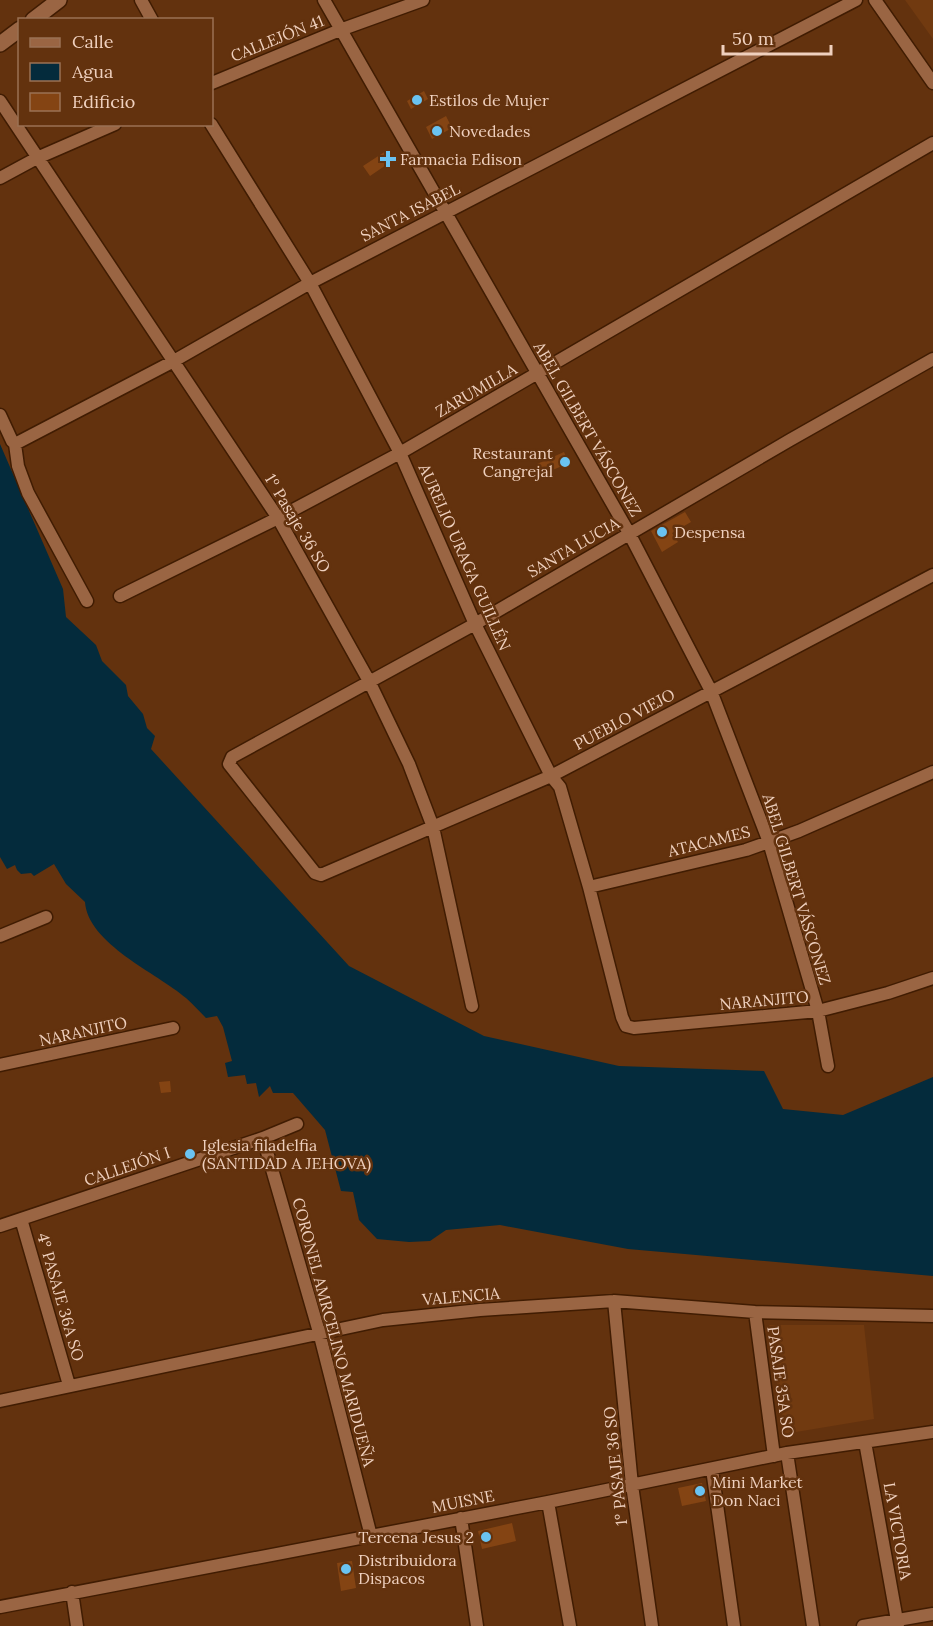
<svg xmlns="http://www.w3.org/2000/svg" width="933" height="1626" viewBox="0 0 933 1626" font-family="Lora,serif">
  <rect width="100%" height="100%" fill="#63320e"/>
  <path fill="#713a10" d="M 905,0 L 933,0 L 933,39 Z
    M 769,1325 L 864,1325 L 874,1419 L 784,1434 Z"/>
  <path fill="#042b3c" d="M 0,444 L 63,589 L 66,617 L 96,645 L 102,661 L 126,685 L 128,696 L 143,714 L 147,728 L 155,736 L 151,749 L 349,966 L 484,1036 L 619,1066 L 764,1071 L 783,1109 L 843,1115 L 933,1077 L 933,1276 L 628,1249 L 500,1225 L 446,1230 L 430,1241 L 409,1242 L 377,1239 L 359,1220 L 353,1192 L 341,1191 L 325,1130 L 293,1093 L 273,1093 L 270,1086 L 259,1097 L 256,1083 L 247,1084 L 245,1075 L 228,1077 L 225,1063 L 232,1061 L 223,1027 L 217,1016 L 206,1018 C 199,1011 193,1004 186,998 C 157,973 88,944 85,902 L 66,884 L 54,864 L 34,876 L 31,873 L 21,874 L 17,870 L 15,865 L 7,869 L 0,857 Z"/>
  <path fill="#844413" d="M 424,91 L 428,99 L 411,109 L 407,101 Z
    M 446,116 L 452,128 L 432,139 L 426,127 Z
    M 389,149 L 395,159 L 370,176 L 363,166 Z
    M 564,452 L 569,463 L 541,475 L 537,464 Z
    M 685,512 L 691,522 L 672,533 L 678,542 L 662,552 L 651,531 Z
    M 170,1081 L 171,1092 L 161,1093 L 159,1082 Z
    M 702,1483 L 706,1501 L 682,1506 L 678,1488 Z
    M 512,1523 L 516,1541 L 482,1549 L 478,1531 Z
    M 352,1561 L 356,1588 L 341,1591 L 337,1563 Z"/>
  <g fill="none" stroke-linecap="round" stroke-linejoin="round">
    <defs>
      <path id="minor" d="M 141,0 L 152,20
        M 324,0 L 629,533 L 711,691 L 769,842 L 818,1011 L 828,1066
        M 875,0 L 933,83
        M 212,83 L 340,30 L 423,0
        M 0,101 L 278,518 L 369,681 L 409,764 L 433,827 L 472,1006
        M 211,124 L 310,283 L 400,453 L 475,624 L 551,776 L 560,787 L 589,887 L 622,1017 L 626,1026 L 634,1028 L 818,1011 L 888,993 L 933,978
        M 0,178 L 37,158 L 115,124
        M 933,359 L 790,440 L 475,624 L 232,757 L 229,764 L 315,873 L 321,875 L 551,776 L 933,575
        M 0,415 L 12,441 L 15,444
        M 15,444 L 172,362 L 310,283 L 856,0
        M 15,444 L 18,466 L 28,493 L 87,601
        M 120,596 L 278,518 L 400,453 L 933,143
        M 589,887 L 746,850 L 799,831 L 933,772
        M 0,936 L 46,917
        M 0,1065 L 173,1028
        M 263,1138 L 319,1332 L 371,1536
        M 21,1219 L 69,1385
        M 0,1226 L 263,1138 L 297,1124
        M 614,1301 L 632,1485 L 652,1626
        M 755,1312 L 774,1456
        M 0,1401 L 383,1320 L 480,1310 L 614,1301 L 755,1312 L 933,1316
        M 865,1442 L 898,1626
        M 787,1453 L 813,1626
        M 712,1469 L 734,1626
        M 548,1502 L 570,1626
        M 461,1518 L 477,1626
        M 72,1592 L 77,1626
        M 0,1607 L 548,1502 L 787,1453 L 933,1432
        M 863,1626 L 933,1614"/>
      <path id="tertiary" d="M 33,20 L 59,0
        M 0,44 L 20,29"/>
    </defs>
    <use href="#minor" stroke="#401c02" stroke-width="15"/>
    <use href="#tertiary" stroke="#401c02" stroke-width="18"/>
    <use href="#minor" stroke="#9a6543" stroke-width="12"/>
    <use href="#tertiary" stroke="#9a6543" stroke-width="15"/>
  </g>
  <g fill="#6ac3f1" stroke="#63320e" stroke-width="2">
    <circle cx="417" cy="100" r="6"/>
    <circle cx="437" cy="131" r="6"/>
    <path d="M385 150h6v6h6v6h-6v6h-6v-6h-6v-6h6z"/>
    <circle cx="565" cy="462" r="6"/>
    <circle cx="662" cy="532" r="6"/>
    <circle cx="190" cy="1154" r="6"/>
    <circle cx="700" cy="1491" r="6"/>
    <circle cx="486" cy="1537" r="6"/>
    <circle cx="346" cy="1569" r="6"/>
  </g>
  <g text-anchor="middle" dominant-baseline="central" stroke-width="5" stroke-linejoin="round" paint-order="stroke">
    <g font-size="16" fill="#efd0be" stroke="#63320e">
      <text transform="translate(277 38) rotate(-22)">CALLEJÓN 41</text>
      <text transform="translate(410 212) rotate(-27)">SANTA ISABEL</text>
      <text transform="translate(476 390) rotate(-30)">ZARUMILLA</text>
      <text transform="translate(588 429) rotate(60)">ABEL GILBERT VÁSCONEZ</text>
      <text transform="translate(298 523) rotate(59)">1º Pasaje 36 SO</text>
      <text transform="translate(573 547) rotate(-30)">SANTA LUCIA</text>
      <text transform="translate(465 557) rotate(66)">AURELIO URAGA GUILLÉN</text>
      <text transform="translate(624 719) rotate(-28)">PUEBLO VIEJO</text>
      <text transform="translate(709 841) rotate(-14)">ATACAMES</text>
      <text transform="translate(797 889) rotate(73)">ABEL GILBERT VÁSCONEZ</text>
      <text transform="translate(764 1000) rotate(-5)">NARANJITO</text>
      <text transform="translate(83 1031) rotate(-12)">NARANJITO</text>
      <text transform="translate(127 1166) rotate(-19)">CALLEJÓN I</text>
      <text transform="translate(461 1296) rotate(-5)">VALENCIA</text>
      <text transform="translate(61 1297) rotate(74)">4° PASAJE 36A SO</text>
      <text transform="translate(334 1332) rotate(75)">CORONEL AMRCELINO MARIDUEÑA</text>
      <text transform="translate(781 1382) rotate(82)">PASAJE 35A SO</text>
      <text transform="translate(615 1466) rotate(-96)">1° PASAJE 36 SO</text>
      <text transform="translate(463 1501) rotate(-11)">MUISNE</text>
      <text transform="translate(898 1531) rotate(80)">LA VICTORIA</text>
    </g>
    <g font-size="16" fill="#efd0be" stroke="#63320e" text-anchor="start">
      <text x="429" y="100">Estilos de Mujer</text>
      <text x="449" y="131">Novedades</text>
      <text x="400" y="159">Farmacia Edison</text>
      <text x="553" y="453" text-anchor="end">Restaurant<tspan x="553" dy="18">Cangrejal</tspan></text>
      <text x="674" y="532">Despensa</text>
      <text x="202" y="1145">Iglesia filadelfia<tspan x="202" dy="18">(SANTIDAD A JEHOVA)</tspan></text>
      <text x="712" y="1482">Mini Market<tspan x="712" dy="18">Don Naci</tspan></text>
      <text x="474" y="1537" text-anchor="end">Tercena Jesus 2</text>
      <text x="358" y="1560">Distribuidora<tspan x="358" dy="18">Dispacos</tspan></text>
    </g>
  </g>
  <rect x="18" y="18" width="195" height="108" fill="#63320e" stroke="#9b7154" stroke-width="1.5"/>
  <rect x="30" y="38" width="30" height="9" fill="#9a6543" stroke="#9b7154" stroke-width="1.5"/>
  <text x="72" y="48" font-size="18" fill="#efd0be">Calle</text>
  <rect x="30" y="63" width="30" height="18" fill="#042b3c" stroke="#9b7154" stroke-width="1.5"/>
  <text x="72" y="78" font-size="18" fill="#efd0be">Agua</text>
  <rect x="30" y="93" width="30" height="18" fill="#844413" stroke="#9b7154" stroke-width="1.5"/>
  <text x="72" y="108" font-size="18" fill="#efd0be">Edificio</text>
  <path d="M723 45v9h108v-9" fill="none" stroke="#efd0be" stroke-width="3"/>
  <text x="732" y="45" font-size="18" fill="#efd0be" stroke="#63320e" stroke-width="4.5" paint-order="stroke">50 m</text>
</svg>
